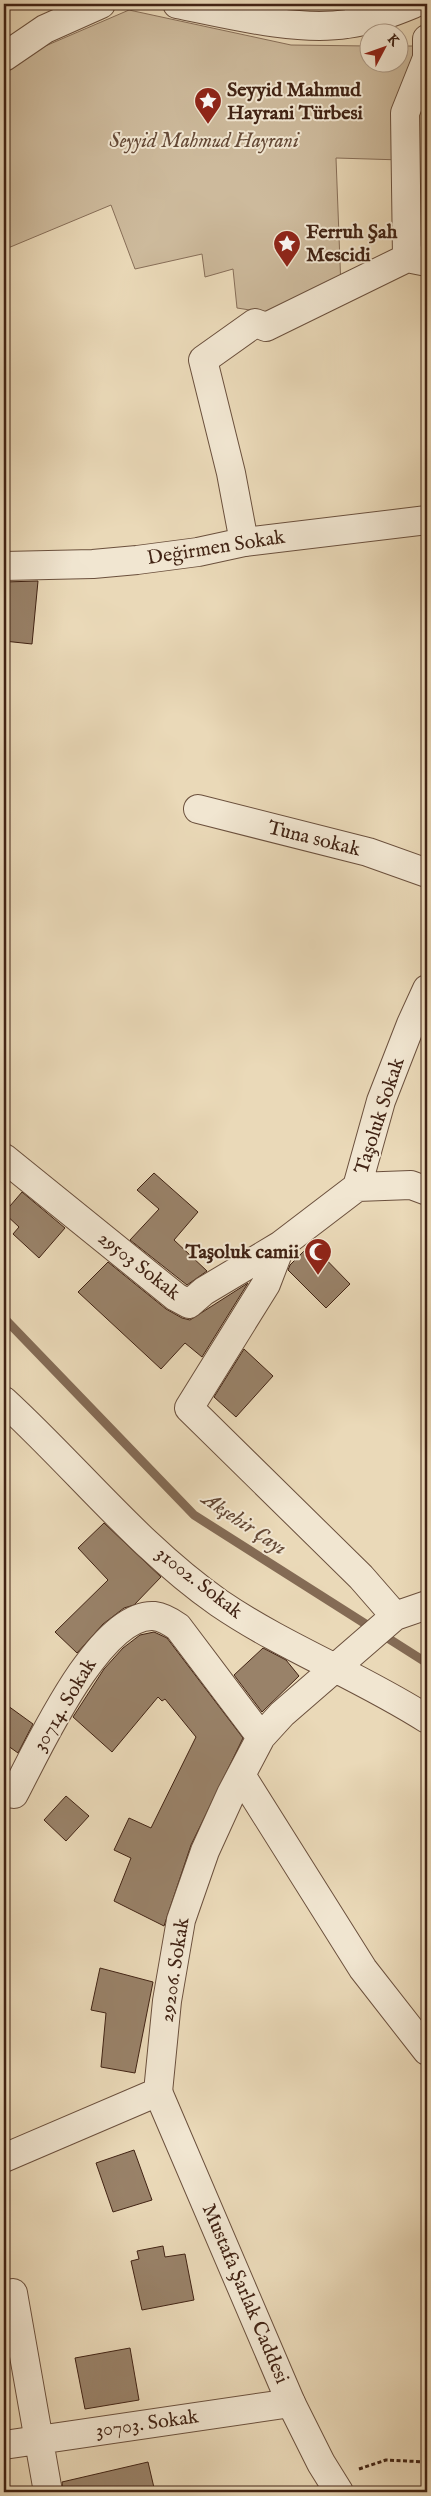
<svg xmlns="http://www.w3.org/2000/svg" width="431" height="2496" viewBox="0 0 431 2496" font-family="'IM FELL English',serif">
  <rect width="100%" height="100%" fill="#ead9b8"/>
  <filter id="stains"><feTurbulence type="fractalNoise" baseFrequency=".004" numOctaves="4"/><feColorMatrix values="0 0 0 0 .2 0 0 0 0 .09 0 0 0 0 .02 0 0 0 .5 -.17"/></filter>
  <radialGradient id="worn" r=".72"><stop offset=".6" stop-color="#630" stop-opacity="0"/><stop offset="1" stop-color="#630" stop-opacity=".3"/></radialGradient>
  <path fill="#cdba9c" stroke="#876e58" d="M 129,10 L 291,45 L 368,46 L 368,62 L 398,62 L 399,46 L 414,46 L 402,160 L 336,158 L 341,288 L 282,315 L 237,308 L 233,269 L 205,277 L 202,254 L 135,269 L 111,205 L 8,248 L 4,238 L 4,73 L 36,50 Z"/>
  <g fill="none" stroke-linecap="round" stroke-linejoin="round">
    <path stroke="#846b55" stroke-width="9" d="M 4,1318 L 194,1515 L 427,1663"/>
  </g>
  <path fill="#998269" stroke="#412314" d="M 38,581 L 32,644 L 4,641 L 4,582 Z
    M 154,1173 L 198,1212 L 174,1240 L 207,1271 L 187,1285 L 130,1240 L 159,1209 L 137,1190 Z
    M 22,1192 L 65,1228 L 39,1258 L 13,1234 L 19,1227 L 4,1213 Z
    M 311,1244 L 350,1284 L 326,1308 L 288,1270 L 290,1265 Z
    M 108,1262 L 166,1309 L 182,1318 L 190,1320 L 248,1283 L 202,1357 L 185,1343 L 161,1369 L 78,1292 Z
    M 244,1349 L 273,1376 L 236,1417 L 214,1397 Z
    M 104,1523 L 161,1577 L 134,1605 L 124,1608 L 103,1624 L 77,1653 L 55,1632 L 108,1580 L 78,1548 Z
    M 154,1632 L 167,1638 L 243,1738 L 191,1845 L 164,1926 L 114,1901 L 131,1858 L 114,1850 L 129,1818 L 151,1828 L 196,1737 L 165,1699 L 162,1701 L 158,1697 L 112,1752 L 73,1717 L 104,1669 L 123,1648 L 140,1635 Z
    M 263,1648 L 286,1660 L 299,1676 L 262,1712 L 234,1675 Z
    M 4,1703 L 33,1724 L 18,1753 L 4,1743 Z
    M 66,1796 L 89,1816 L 66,1841 L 44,1820 Z
    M 100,1968 L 153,1982 L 135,2073 L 101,2067 L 106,2013 L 91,2010 Z
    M 134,2150 L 152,2200 L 113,2212 L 96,2163 Z
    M 163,2246 L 165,2257 L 185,2254 L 194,2300 L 142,2310 L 131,2261 L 139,2259 L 137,2251 Z
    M 130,2348 L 139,2400 L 85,2409 L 75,2358 Z
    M 148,2462 L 155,2492 L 63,2492 L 62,2482 Z"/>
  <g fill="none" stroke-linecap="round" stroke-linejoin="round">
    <defs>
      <path id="minor" d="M 177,4 C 227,14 297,32 347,24 C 370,21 391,13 413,4
        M 4,57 L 45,29 L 101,4
        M 407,258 L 405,113 L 427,58 L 427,39
        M 244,542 L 231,473 L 203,360 L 255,323 L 266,327 L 407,258 L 427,262
        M 198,809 L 368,852 L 427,873
        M 4,1158 L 176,1297 L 189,1304 L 204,1291 L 281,1245
        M 357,1187 L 381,1101 L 411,1024 L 427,989
        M 4,1401 C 76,1467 139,1547 219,1603 C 285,1648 360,1676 427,1719
        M 395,1616 L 361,1577 L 189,1408 L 266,1284 L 281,1245 L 357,1187 L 411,1185 L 427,1191
        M 241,1775 L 363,1969 L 427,2051
        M 4,1788 L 14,1794 C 36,1753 99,1612 154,1616 C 162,1617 171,1622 178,1627 L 261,1737
        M 4,2158 L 158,2092 L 167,2001 L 181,1920 L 205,1851 L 231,1794 L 261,1737 L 282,1714 L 395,1616 L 427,1605
        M 13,2293 L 48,2492
        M 4,2445 L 291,2403"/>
      <path id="tertiary" d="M 4,566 L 93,564 L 137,560 L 198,552 L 244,542 L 427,520
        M 158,2092 L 291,2403 L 321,2463 L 339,2492"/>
    </defs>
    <use href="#minor" stroke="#6b503d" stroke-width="30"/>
    <use href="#tertiary" stroke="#6b503d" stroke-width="30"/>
    <path stroke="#412314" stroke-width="3" stroke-dasharray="4 2.5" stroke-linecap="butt" d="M 359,2469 L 386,2460 L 427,2462"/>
    <use href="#minor" stroke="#f1e6d1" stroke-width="28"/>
    <use href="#tertiary" stroke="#f1e6d1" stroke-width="28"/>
  </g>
  <defs>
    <symbol id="sight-pin" viewBox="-11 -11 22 30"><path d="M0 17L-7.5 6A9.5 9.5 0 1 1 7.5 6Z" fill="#8f2418" stroke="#f1e6d1"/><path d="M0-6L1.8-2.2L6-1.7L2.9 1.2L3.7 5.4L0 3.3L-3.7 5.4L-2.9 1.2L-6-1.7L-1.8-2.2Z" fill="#fff"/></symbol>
    <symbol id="mosque-pin" viewBox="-11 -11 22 30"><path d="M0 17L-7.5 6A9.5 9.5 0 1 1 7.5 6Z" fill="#8f2418" stroke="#f1e6d1"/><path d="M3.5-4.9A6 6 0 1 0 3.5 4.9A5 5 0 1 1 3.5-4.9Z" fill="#fff"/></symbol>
  </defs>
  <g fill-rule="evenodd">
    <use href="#sight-pin" x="192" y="85" width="32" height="43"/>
    <use href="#sight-pin" x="271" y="228" width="32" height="43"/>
    <use href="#mosque-pin" x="302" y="1236" width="32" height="43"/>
  </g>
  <g text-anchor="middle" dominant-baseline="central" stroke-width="4" stroke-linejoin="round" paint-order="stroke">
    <g font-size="20" font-weight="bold" fill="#412314" stroke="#f1e6d1" text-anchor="start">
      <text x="227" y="90">Seyyid Mahmud<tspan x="227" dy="23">Hayrani Türbesi</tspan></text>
      <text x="306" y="232">Ferruh Şah<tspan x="306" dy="23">Mescidi</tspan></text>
      <text x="299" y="1252" text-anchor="end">Taşoluk camii</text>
    </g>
    <g font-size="20" font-style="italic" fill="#644936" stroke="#f1e6d1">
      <text x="204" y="141">Seyyid Mahmud Hayrani</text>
    </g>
    <g font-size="20" fill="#412314" stroke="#f1e6d1">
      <text transform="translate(216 548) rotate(-9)">Değirmen Sokak</text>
      <text transform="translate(314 839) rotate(14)">Tuna sokak</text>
      <text transform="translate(380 1116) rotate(-72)">Taşoluk Sokak</text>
      <text transform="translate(139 1266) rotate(38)">29503 Sokak</text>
      <text transform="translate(199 1583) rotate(38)">31002. Sokak</text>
      <text transform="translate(65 1705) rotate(-59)">30714. Sokak</text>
      <text transform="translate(175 1970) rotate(-81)">29206. Sokak</text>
      <text transform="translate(245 2294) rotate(67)">Mustafa Şarlak Caddesi</text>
      <text transform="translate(147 2424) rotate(-8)">30703. Sokak</text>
    </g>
    <g font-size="21" font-style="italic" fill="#634734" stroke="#f1e6d1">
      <text transform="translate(244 1524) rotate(34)">Akşehir Çayı</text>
    </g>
  </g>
  <rect width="431" height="2496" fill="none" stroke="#ead9b8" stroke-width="20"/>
  <rect x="5" y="5" width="421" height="2486" fill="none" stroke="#412314" stroke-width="2.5"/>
  <rect x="10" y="10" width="411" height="2476" fill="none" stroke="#412314"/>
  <g transform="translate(384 48) rotate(49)"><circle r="24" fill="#f1e6d1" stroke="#ab9885"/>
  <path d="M0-4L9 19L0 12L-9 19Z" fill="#8f2418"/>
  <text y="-8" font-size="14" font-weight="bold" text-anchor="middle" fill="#412314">K</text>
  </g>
  <rect width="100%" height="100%" filter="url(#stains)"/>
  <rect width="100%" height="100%" fill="url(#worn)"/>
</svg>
